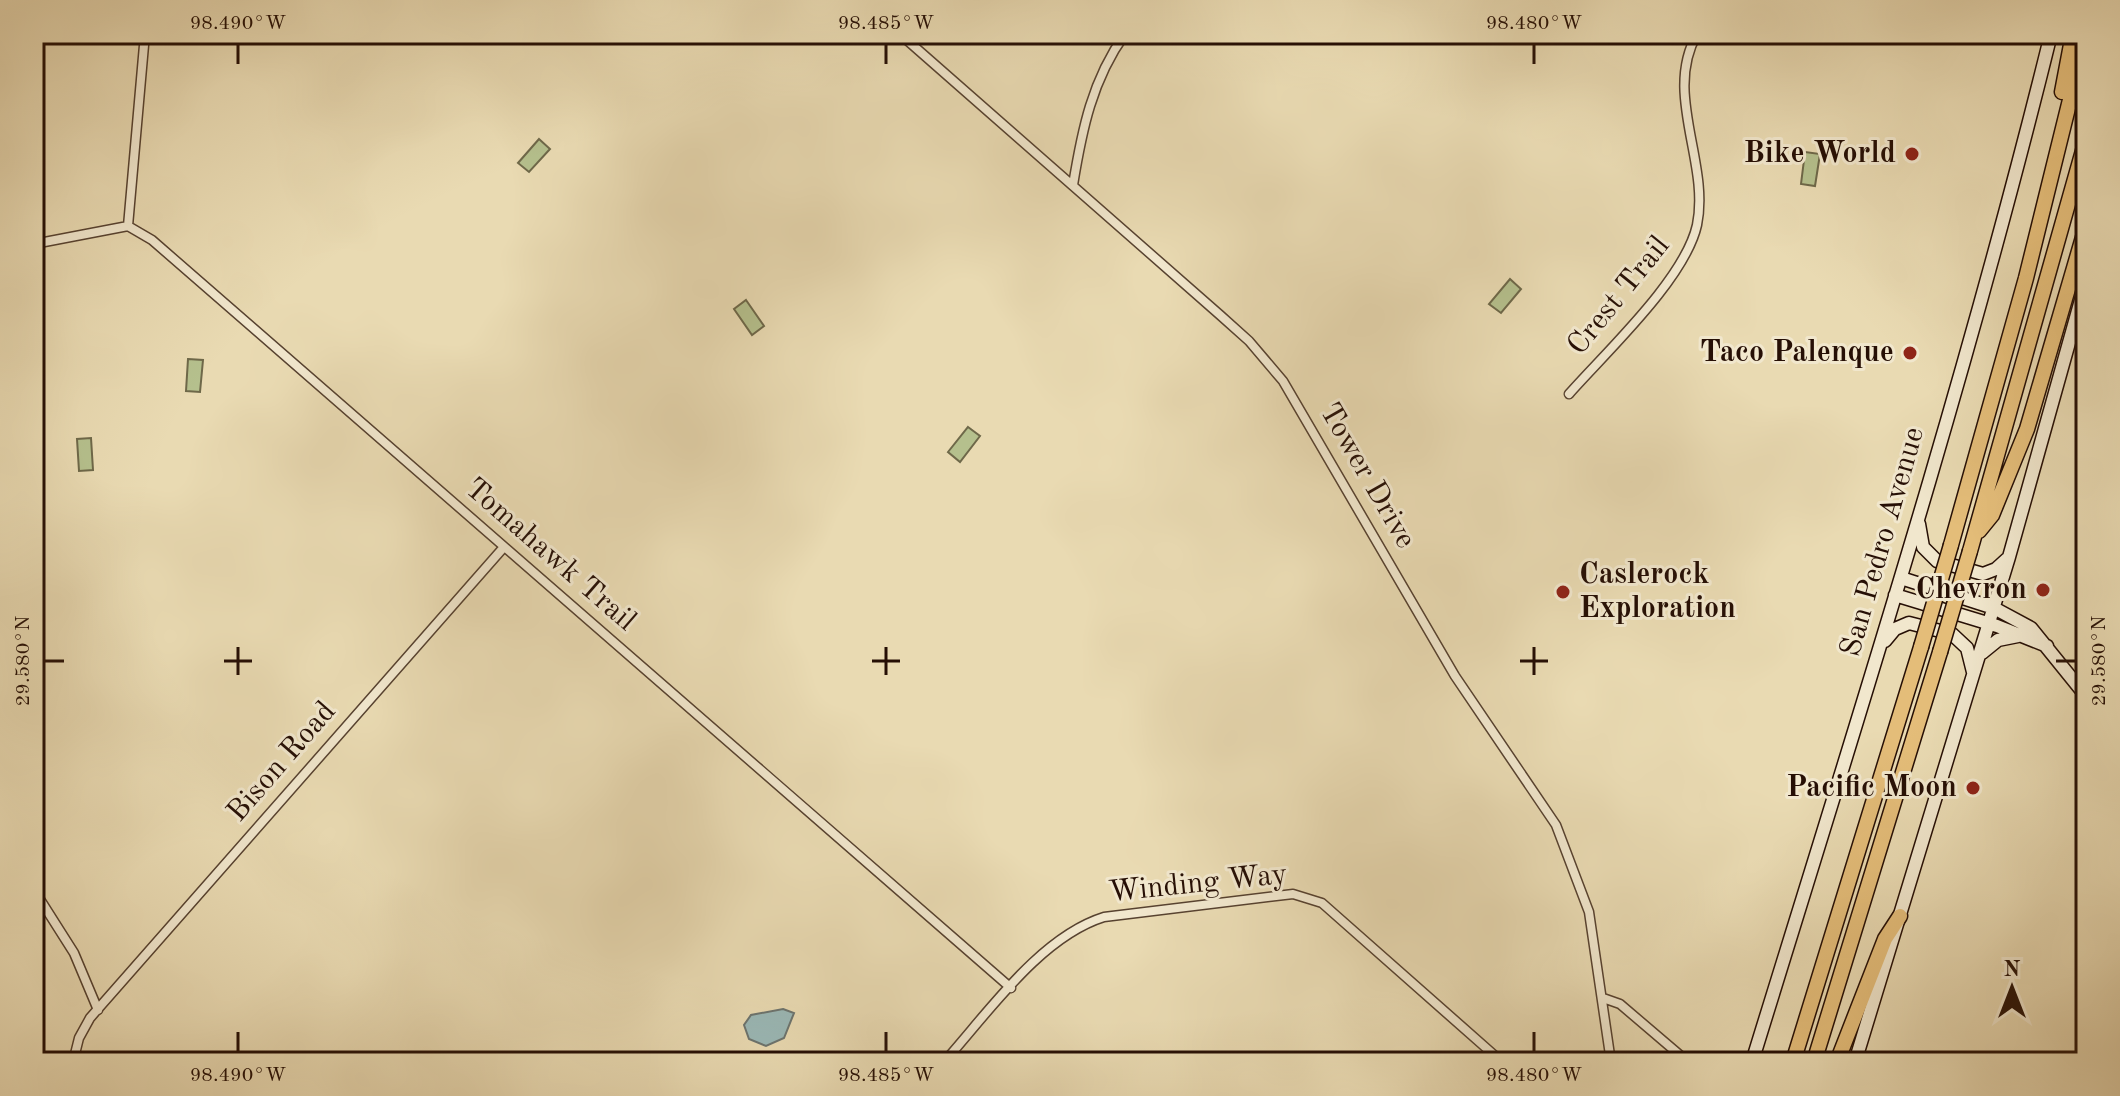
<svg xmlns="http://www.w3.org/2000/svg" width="2120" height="1096" viewBox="0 0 2120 1096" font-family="'Old Standard TT',serif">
  <rect width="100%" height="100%" fill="#e9dab2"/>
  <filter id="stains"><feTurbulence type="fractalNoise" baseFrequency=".0025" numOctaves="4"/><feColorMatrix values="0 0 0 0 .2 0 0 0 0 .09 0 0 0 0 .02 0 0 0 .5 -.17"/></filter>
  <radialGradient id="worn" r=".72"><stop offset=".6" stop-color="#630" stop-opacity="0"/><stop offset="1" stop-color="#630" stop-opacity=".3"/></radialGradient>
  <path fill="#b5c08d" stroke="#6e6849" stroke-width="2" d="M 539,139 L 550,149 L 529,172 L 518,163 Z
    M 1805,152 L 1820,154 L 1815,186 L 1801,184 Z
    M 1510,279 L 1521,289 L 1501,313 L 1489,304 Z
    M 746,300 L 764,326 L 752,335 L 734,309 Z
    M 188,359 L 203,360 L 200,392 L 186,391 Z
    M 968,427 L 980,436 L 960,462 L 948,452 Z
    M 91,438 L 93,470 L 79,471 L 77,439 Z"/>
  <path fill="#9ab8b6" stroke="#6c746f" stroke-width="2" d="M 783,1009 L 794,1013 L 784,1038 L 766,1046 L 749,1039 L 744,1025 L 751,1015 Z"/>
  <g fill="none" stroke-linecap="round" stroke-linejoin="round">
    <defs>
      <path id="street" d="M 900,34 L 1220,315 L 1249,341 L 1283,381 L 1455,676 L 1556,825 L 1589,912 L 1611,1062
        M 1073,185 C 1082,130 1092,80 1125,34
        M 128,226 L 145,34
        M 34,244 L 128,226 L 152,240 L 1011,988
        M 2074,329 L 2086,338
        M 1569,394 C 1606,352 1685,279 1697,225 C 1710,162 1663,94 1697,34
        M 34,890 L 74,953 L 98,1010
        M 1603,998 L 1620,1004 L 1688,1062
        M 73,1062 L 79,1038 L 90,1018 L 504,547
        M 944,1062 C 988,1013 1040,937 1104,917 L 1293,894 L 1322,903 L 1502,1062"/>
      <path id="secondary" d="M 1919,524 L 1923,547 L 1937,561 L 1983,574 L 1996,569 L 2007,559
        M 1901,578 L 1994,608 L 2031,628 L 2086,696
        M 1895,595 L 1997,626 L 2047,646
        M 1885,641 L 1895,629 L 1909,623 L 1952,634 L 1967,648 L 1973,672
        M 1982,653 L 1998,640 L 2018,636
        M 1752,1062 C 1857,721 1966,380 2051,34
        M 1855,1062 L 2009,557 L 2086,282"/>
      <path id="highway" d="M 2062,92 L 2073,34
        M 1979,531 L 1992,515 L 2027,429 L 2086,227
        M 1951,545 L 2026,278 L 2086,35
        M 1970,551 L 2086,140
        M 1793,1062 L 1921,647
        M 1814,1062 L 1940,652
        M 1837,1062 L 1885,939 L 1900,916"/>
    </defs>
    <use href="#street" stroke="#574230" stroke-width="11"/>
    <use href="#secondary" stroke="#260f05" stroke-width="15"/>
    <use href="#highway" stroke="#260f05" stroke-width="17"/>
    <use href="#street" stroke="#f1e7cd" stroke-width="8"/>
    <use href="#secondary" stroke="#f1e7cd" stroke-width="12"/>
    <use href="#highway" stroke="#e4bd79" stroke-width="14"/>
    <defs>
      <path id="highway-bridge" d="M 1921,647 L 1951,545
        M 1940,652 L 1970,551"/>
    </defs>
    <use href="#highway-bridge" stroke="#260f05" stroke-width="17" stroke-linecap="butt"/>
    <use href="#highway-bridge" stroke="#e4bd79" stroke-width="14"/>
  </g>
  <path fill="none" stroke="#260f05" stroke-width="3" d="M 238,44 L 238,64M 886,44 L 886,64M 1534,44 L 1534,64M 238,647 L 238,675M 886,647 L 886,675M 1534,647 L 1534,675M 44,661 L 64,661M 224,661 L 252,661M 872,661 L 900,661M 1520,661 L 1548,661M 2056,661 L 2076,661M 238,1032 L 238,1052M 886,1032 L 886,1052M 1534,1032 L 1534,1052"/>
  <g fill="#8f2418" stroke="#f1e7cd" stroke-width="3">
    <circle cx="1912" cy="154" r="8"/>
    <circle cx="1910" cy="353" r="8"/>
    <circle cx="2043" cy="590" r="8"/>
    <circle cx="1563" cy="592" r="8"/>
    <circle cx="1973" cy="788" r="8"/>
  </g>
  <g text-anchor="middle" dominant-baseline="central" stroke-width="6" stroke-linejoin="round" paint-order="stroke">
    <g font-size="30" font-weight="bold" fill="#260f05" stroke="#f1e7cd" text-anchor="end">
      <text x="1896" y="154">Bike World</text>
      <text x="1894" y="353">Taco Palenque</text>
      <text x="1579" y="575" text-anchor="start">Caslerock<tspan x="1579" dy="34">Exploration</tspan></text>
      <text x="2027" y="590">Chevron</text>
      <text x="1957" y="788">Pacific Moon</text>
    </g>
    <g font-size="30" fill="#260f05" stroke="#f1e7cd">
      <text transform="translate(1619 296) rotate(-51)">Crest Trail</text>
      <text transform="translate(1367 476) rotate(60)">Tower Drive</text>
      <text transform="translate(1883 542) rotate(-74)">San Pedro Avenue</text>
      <text transform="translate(550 555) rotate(41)">Tomahawk Trail</text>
      <text transform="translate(282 762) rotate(-49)">Bison Road</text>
      <text transform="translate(1198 884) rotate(-6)">Winding Way</text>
    </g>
  </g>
  <rect width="2120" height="1096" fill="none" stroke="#e9dab2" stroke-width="88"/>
  <g transform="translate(2012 988)" stroke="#f1e7cd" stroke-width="6" paint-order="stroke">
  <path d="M0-6L14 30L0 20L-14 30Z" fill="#260f05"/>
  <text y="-12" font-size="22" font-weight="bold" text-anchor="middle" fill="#260f05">N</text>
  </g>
  <rect x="44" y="44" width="2032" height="1008" fill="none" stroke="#260f05" stroke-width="3"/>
  <g font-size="20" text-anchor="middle" fill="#260f05">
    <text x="238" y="29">98.490°W</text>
    <text x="886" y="29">98.485°W</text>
    <text x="1534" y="29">98.480°W</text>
    <text transform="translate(22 661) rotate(-90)" y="7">29.580°N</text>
    <text transform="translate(2098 661) rotate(-90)" y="7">29.580°N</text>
    <text x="238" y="1081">98.490°W</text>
    <text x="886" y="1081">98.485°W</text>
    <text x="1534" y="1081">98.480°W</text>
  </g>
  <rect width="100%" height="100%" filter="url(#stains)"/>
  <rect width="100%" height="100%" fill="url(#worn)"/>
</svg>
